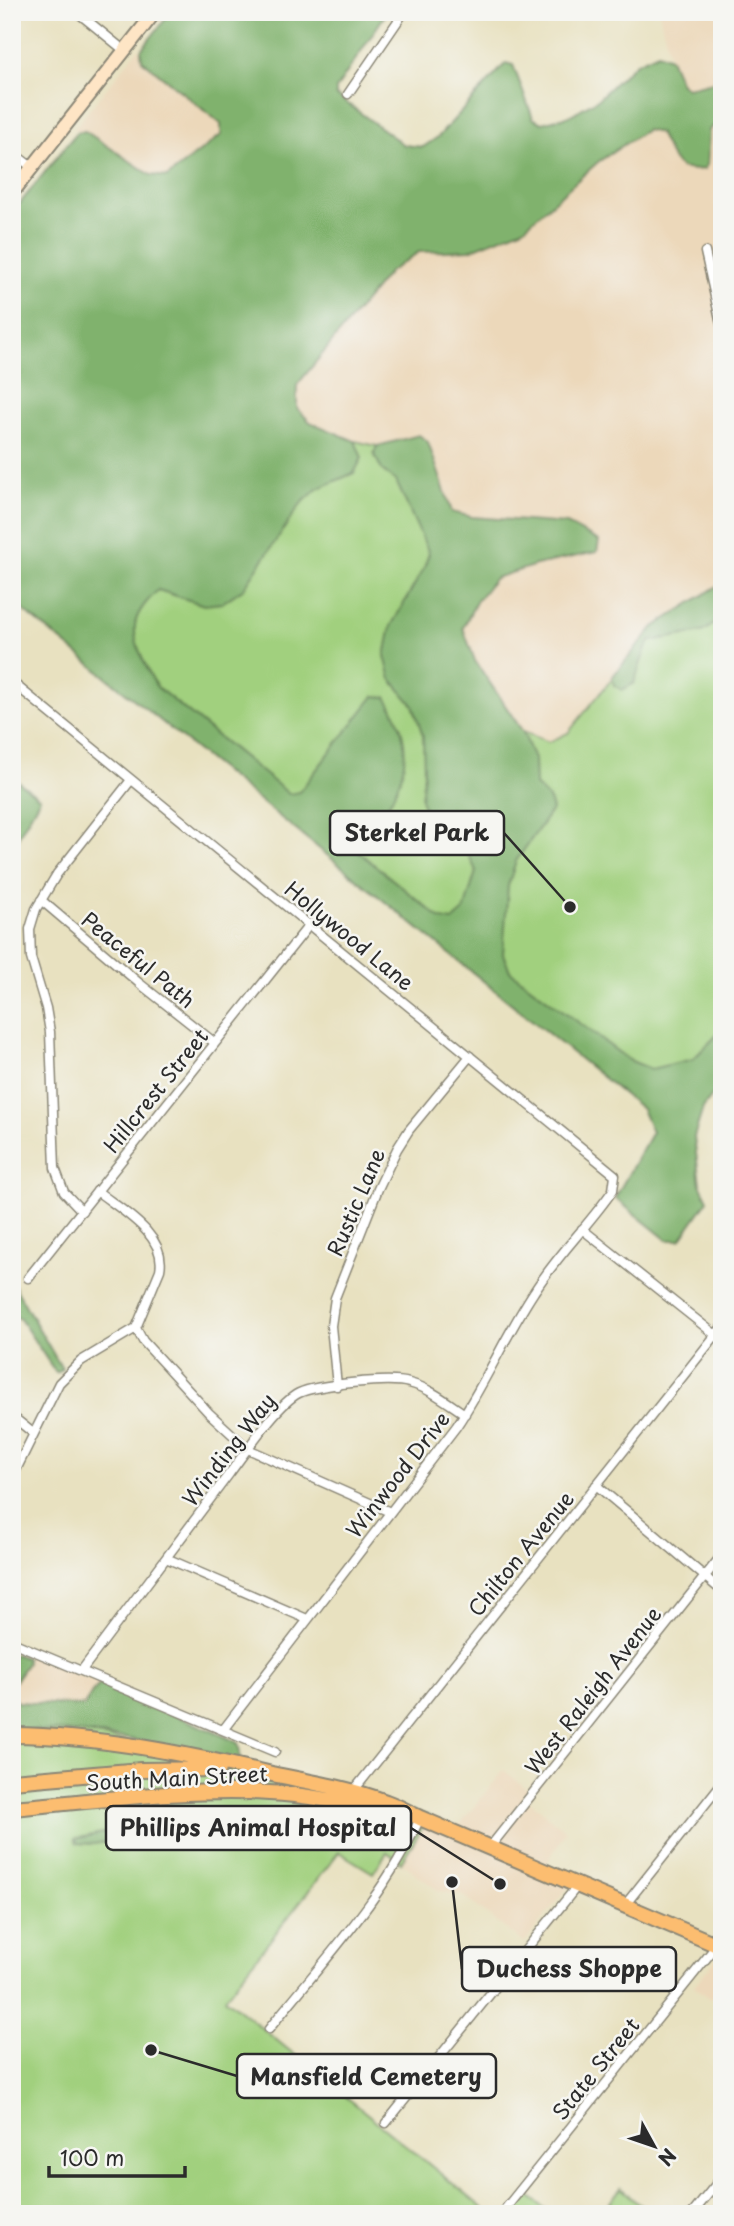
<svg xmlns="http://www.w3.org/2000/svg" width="734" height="2226" viewBox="0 0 734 2226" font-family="'Playpen Sans',sans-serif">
  <rect width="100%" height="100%" fill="#f6f6f2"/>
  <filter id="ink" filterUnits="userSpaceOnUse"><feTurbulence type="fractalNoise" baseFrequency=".0143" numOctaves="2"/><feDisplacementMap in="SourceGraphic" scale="14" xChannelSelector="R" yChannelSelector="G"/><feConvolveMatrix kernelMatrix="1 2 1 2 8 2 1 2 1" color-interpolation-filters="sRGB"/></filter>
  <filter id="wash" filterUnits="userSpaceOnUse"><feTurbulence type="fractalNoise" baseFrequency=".00686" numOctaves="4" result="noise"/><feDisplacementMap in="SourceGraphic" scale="28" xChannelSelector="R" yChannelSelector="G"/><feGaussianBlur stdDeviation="1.57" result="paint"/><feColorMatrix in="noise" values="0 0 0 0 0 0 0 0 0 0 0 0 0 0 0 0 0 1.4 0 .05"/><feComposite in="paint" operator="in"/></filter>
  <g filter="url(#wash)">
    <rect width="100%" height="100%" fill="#e8e1c0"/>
    <path fill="#ecd8ba" d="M 659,12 L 722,12 L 722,80 L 687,88 L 681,84 L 670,58 Z
      M 139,48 L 142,60 L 222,125 L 221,135 L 167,177 L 151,175 L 85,131 L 74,129 Z
      M 722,119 L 722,583 L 654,627 L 568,733 L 549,742 L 523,732 L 475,661 L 463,628 L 476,602 L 495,578 L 536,565 L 472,517 L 451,512 L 428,442 L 419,435 L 377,446 L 355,441 L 310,422 L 297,408 L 297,386 L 389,272 L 419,251 L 470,250 L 646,130 L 659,133 L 677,166 L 707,165 L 709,130 Z
      M 28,1654 L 101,1683 L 93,1691 L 84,1706 L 17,1702 L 12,1696 L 12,1685 L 27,1663 Z
      M 504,1770 L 531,1792 L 527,1799 L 566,1831 L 544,1868 L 573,1881 L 524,1943 L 462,1895 L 439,1891 L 401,1862 L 430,1816 L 456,1829 Z
      M 722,1951 L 722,1986 L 711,1999 L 694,1986 Z"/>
    <path fill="#a1d07e" stroke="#667e54" stroke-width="2" d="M 355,441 L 377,446 L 439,518 L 463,628 L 475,661 L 523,732 L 549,742 L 568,733 L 654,627 L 722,583 L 722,1071 L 685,1119 L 76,634 Z
      M 50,1729 L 87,1733 L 430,1816 L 401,1862 L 387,1852 L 373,1873 L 339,1852 L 225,1998 L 490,2214 L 12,2214 L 12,1731 Z
      M 621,2188 L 651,2214 L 601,2214 Z
      M 528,2195 L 552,2214 L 513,2214 Z"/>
    <path fill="#80b26d" stroke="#566e4c" stroke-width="2" d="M 171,12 L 387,12 L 336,89 L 336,95 L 404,145 L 423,147 L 438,137 L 506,63 L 513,65 L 533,118 L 542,123 L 569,116 L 598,99 L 636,63 L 658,53 L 670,58 L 681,84 L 687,88 L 722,80 L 722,119 L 709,130 L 707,165 L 704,169 C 672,174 672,157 659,133 L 646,130 L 598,162 L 524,228 L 470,250 L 419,252 L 389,272 L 297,385 L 297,408 L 310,422 L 355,441 L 362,458 L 354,473 L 317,489 L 300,505 L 244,588 L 222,603 L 204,605 L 158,590 C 149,599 136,612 135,626 C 133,643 149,674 157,687 L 289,794 L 299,792 L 374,696 L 386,697 C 426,760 395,796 359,849 L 360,853 L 441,919 L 453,921 L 464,911 L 476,871 L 469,855 L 425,810 L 421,799 L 424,773 L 423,736 L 413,705 L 391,679 L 385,656 L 391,626 L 424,568 L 429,553 L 396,481 L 382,470 L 374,454 L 377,446 L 419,435 L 428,442 L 452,512 L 472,517 L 567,524 L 599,541 L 597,552 L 536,565 L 495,578 L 476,602 L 463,628 L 475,661 L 523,732 L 534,759 L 535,785 L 550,800 L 552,810 L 516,861 L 508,886 L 503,954 L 510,971 L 629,1060 L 651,1069 L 693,1059 L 722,1030 L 722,1083 L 703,1108 L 694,1137 L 700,1184 L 708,1200 L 680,1240 L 667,1240 L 615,1198 L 652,1132 L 642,1109 L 12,601 L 12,213 L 77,132 L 85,131 L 151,175 L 167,177 L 221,135 L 221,124 L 142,60 L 141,50 Z
      M 722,583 L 722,619 L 702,632 L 651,641 L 646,648 L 634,683 L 622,690 L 614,685 L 612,677 L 654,627 Z
      M 12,777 L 40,798 L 12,848 Z
      M 12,1282 L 62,1369 L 56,1373 L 20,1319 L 12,1315 Z
      M 15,1654 L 26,1658 L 27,1663 L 12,1685 L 12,1656 Z
      M 101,1683 L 228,1738 L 238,1743 L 240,1753 L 239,1760 C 164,1746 89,1727 12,1731 L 12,1696 L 17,1702 L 84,1706 L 93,1691 Z
      M 179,1820 L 199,1826 L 94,1844 L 77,1843 L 75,1839 L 151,1822 Z"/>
  </g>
  <g filter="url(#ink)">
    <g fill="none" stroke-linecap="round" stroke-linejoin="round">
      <defs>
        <path id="minor" d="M 77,12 L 125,51
          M 348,94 L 404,12
          M 12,152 L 33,168
          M 705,252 L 722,328
          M 12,682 L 615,1175 L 613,1190 C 589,1225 557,1255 534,1292 C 505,1336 485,1384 456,1427 L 223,1730
          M 41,900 L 139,983 L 215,1043
          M 97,1191 C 121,1210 167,1235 160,1270 L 136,1328 L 143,1341 L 209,1413 L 248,1449 L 390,1512
          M 82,1211 L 64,1192 L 55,1168 L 50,1032 L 46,1008 L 31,958 L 30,929 L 36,909 L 57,874 L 131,780
          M 582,1229 L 722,1340
          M 28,1278 L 310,924
          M 337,1386 L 331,1326 L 335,1298 L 378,1189 L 397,1149 L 409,1130 L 470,1056
          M 12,1416 L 33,1433
          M 12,1478 L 59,1383 L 81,1361 L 136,1328
          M 596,1485 L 722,1591
          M 166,1558 L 307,1619
          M 12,1642 L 275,1752
          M 82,1670 C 131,1605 180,1539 229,1474 C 245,1453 277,1404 299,1393 C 316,1385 391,1377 409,1383 C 430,1388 448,1403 465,1414
          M 351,1794 L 722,1327
          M 490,1847 L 722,1555
          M 625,1905 L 722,1783
          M 269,2029 C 322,1962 385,1897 420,1818
          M 386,2123 L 578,1885
          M 501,2214 L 717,1945
          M 692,2214 L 722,2177"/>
        <path id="secondary" d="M 12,193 L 155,12"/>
        <path id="trunk" d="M 12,1735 C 100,1736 187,1754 272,1774 C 310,1782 349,1788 386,1802 C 398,1806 409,1813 420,1818 L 722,1947
          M 12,1781 L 141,1770 L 219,1769
          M 12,1808 C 97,1801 184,1788 269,1793 C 314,1795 357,1806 401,1815"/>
      </defs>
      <use href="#minor" stroke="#8a8676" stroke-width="11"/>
      <use href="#secondary" stroke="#8a8676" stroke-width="16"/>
      <use href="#trunk" stroke="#8a8676" stroke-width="18"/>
      <use href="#minor" stroke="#fff" stroke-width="8"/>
      <use href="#secondary" stroke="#fee5c5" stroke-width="12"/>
      <use href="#trunk" stroke="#fcbd6f" stroke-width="14"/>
    </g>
  </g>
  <g text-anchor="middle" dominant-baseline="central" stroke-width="5" stroke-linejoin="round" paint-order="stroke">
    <g font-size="21" fill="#2b2b2b" stroke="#f6f6f2">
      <text transform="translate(350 935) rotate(39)">Hollywood Lane</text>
      <text transform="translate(139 959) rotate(39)">Peaceful Path</text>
      <text transform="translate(155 1090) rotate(-51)">Hillcrest Street</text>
      <text transform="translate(355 1202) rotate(-67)">Rustic Lane</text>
      <text transform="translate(228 1449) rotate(-52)">Winding Way</text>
      <text transform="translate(397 1474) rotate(-52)">Winwood Drive</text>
      <text transform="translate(520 1553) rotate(-51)">Chilton Avenue</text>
      <text transform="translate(592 1690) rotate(-52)">West Raleigh Avenue</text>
      <text transform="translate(177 1777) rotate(-3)">South Main Street</text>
      <text transform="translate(595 2068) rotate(-51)">State Street</text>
    </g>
  </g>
  <path fill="none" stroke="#2b2b2b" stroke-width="2.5" d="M570 907L504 833M500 1884L411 1828M452 1882L462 1969M151 2050L237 2076"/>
  <g fill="#2b2b2b" stroke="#f6f6f2" stroke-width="2.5">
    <circle cx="570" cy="907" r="7"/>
    <circle cx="500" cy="1884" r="7"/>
    <circle cx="452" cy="1882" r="7"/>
    <circle cx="151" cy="2050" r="7"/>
  </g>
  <g fill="#f6f6f2" stroke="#2b2b2b" stroke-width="2.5">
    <rect x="330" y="811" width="174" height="44" rx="7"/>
    <rect x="106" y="1806" width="305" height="44" rx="7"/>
    <rect x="462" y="1947" width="214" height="44" rx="7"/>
    <rect x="237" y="2054" width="259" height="44" rx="7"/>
  </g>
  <g font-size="23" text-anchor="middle" font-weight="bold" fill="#2b2b2b">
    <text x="417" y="841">Sterkel Park</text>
    <text x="258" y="1836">Phillips Animal Hospital</text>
    <text x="569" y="1977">Duchess Shoppe</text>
    <text x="366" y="2085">Mansfield Cemetery</text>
  </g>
  <rect width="734" height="2226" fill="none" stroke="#f6f6f2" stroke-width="42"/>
  <g transform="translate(654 2146) rotate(130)" stroke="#f6f6f2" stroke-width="5" paint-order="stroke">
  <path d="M0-5L12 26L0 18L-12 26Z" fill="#2b2b2b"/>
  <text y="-10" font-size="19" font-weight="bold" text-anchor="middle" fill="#2b2b2b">N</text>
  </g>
  <path d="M49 2166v10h136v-10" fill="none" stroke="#2b2b2b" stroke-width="3.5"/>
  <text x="60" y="2166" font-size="21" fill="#2b2b2b" stroke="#f6f6f2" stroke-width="5" paint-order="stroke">100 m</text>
</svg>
